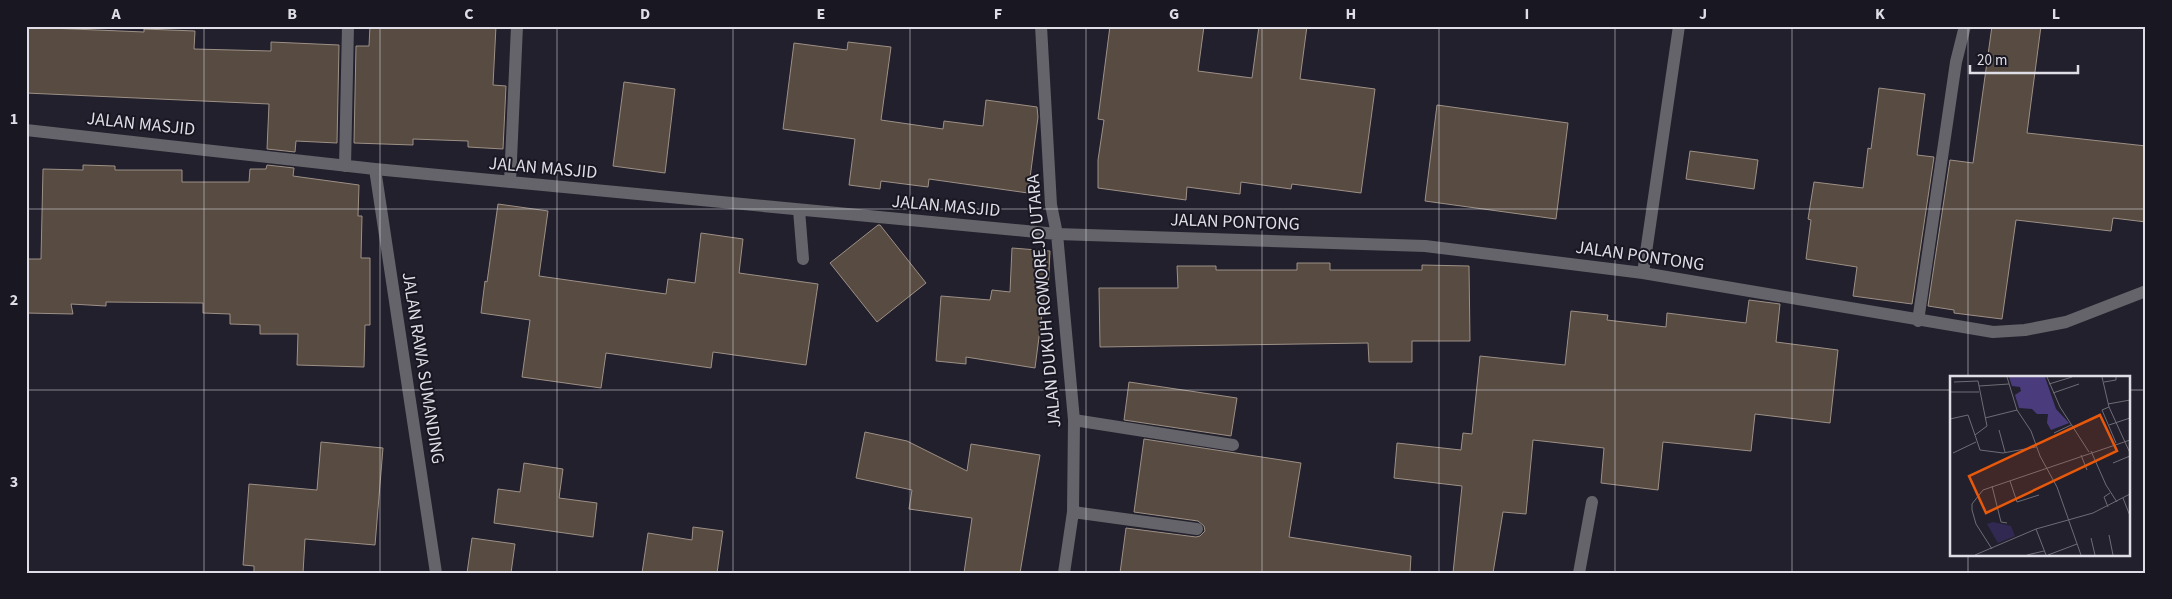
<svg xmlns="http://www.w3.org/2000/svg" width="2172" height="599" viewBox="0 0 2172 599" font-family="'Source Sans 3',sans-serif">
  <rect width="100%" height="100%" fill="#22202c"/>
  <path fill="#574b42" stroke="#9d9086" d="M 370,26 L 496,26 L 493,85 L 506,86 L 503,149 L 468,147 L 468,141 L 413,139 L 413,145 L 354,143 L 356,46 L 369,46 Z
    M 1110,26 L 1204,26 L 1198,71 L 1252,78 L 1259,26 L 1307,26 L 1300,79 L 1375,89 L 1361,193 L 1292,184 L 1291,189 L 1241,182 L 1240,194 L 1187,187 L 1186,200 L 1098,188 L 1098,160 L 1104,120 L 1098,119 Z
    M 1992,26 L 2041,26 L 2027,133 L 2146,146 L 2146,222 L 2113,218 L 2111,231 L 2016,220 L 2002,319 L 1954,313 L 1954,310 L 1928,306 L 1950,160 L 1973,163 Z
    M 26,27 L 144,32 L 144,29 L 195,31 L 194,49 L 271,51 L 271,42 L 339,45 L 337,143 L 296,141 L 295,152 L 267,149 L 269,104 L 26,93 Z
    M 848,42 L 891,47 L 881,120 L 943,129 L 944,121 L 983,126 L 986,100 L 1037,107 L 1038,117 L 1028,193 L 929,179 L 928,187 L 881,181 L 880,189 L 849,185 L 855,139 L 783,129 L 794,43 L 847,50 Z
    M 624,82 L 675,89 L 665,173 L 613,166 Z
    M 1879,88 L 1925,94 L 1917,155 L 1934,157 L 1912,304 L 1853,296 L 1857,267 L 1806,259 L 1811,220 L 1808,219 L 1814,182 L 1863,188 L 1868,148 L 1871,149 Z
    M 1437,105 L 1568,123 L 1556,219 L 1425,201 Z
    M 1690,151 L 1758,160 L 1754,189 L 1686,179 Z
    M 83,165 L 115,166 L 115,170 L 182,170 L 182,182 L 249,182 L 250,169 L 266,169 L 267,165 L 294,168 L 293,176 L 359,185 L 358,216 L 362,216 L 361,258 L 370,258 L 370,325 L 365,325 L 364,367 L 297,365 L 298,334 L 260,334 L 260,325 L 230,324 L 230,314 L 203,313 L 203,303 L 106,302 L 106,306 L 71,304 L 73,314 L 26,313 L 26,259 L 41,259 L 43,169 L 83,170 Z
    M 498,204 L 548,211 L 539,276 L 666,294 L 668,279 L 695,283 L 701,233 L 743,239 L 739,273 L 818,284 L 806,365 L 713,352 L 711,368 L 606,353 L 601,388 L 522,377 L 530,320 L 481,313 L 485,281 L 487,282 Z
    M 878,225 L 880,225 L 926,283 L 877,322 L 830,263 Z
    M 1012,248 L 1050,251 L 1048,291 L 1045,291 L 1035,368 L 966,357 L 966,364 L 936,361 L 941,296 L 990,300 L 992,290 L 1010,292 Z
    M 1297,263 L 1330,263 L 1330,270 L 1422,270 L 1422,265 L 1469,266 L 1470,341 L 1412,341 L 1412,362 L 1369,362 L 1368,343 L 1100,347 L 1099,288 L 1178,288 L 1177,266 L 1216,266 L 1216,270 L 1297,270 Z
    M 1749,300 L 1780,304 L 1776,342 L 1838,350 L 1830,423 L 1755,414 L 1751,451 L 1663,442 L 1658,490 L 1601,483 L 1604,448 L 1533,440 L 1526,514 L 1503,512 L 1493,573 L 1453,573 L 1462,486 L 1394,478 L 1397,443 L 1461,450 L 1463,433 L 1472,434 L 1480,356 L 1565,365 L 1571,311 L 1608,315 L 1607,320 L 1666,327 L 1667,313 L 1746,323 Z
    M 1129,382 L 1237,398 L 1231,436 L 1124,420 Z
    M 865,432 L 907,441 L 967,471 L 971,444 L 1040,455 L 1020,573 L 964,573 L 972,518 L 909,509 L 912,490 L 856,478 Z
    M 1144,439 L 1301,463 L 1289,537 L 1411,556 L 1410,573 L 1120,573 L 1126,528 L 1196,537 L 1200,536 L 1205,531 L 1204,526 L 1198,521 L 1134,512 Z
    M 321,442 L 383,448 L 375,545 L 305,539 L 303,573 L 254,573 L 254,566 L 243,565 L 249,484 L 317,490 Z
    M 524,463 L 563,469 L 559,498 L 597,503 L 593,537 L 494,523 L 498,489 L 520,492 Z
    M 693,527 L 723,531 L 717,573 L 642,573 L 648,533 L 692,540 Z
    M 472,538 L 515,544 L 511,573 L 467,573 Z"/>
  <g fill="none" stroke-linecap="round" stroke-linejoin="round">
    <path stroke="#64646a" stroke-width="12" d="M 1041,26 L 1051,205 L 1057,234 L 1074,420 L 1073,512 L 1064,573
      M 26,130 L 375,169 L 1057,234 L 1425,246 L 1643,273 L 1993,332 L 2025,330 L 2066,322 L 2146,291
      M 345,166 L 348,26
      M 375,169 L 436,573
      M 510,182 L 517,26
      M 799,210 L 803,259
      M 1643,273 L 1679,26
      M 1918,321 L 1956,62 L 1965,26
      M 1074,420 L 1233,445
      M 1073,512 L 1197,529
      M 1579,573 L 1592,502"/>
  </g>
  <path fill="none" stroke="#dfdee6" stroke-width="1" stroke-opacity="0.55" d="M 204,26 L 204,573M 380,26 L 380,573M 557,26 L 557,573M 733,26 L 733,573M 910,26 L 910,573M 1086,26 L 1086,573M 1262,26 L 1262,573M 1439,26 L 1439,573M 1615,26 L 1615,573M 1792,26 L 1792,573M 1968,26 L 1968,378M 26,209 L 2146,209M 26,390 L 1951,390M 2128,390 L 2146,390M 1968,555 L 1968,573"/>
  <g text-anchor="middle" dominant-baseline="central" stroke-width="4" stroke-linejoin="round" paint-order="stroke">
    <g font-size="18" fill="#dfdee6" stroke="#181722">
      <text transform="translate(141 124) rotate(6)">JALAN MASJID</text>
      <text transform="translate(543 168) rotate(5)">JALAN MASJID</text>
      <text transform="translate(946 206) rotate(5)">JALAN MASJID</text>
      <text transform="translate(1235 222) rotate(2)">JALAN PONTONG</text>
      <text transform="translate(1640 256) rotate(8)">JALAN PONTONG</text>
      <text transform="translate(1044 301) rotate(-95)">JALAN DUKUH ROWOREJO UTARA</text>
      <text transform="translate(423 368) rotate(81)">JALAN RAWA SUMANDING</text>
    </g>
  </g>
  <g transform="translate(1950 376)">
    <rect width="180" height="180" fill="#22202c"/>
    <path d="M 59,1 L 95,1 L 106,33 L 119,47 L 101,54 L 97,47 L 98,38 L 87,38 L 82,33 L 69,32 L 65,19 L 71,15 L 70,11 L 62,10 Z" fill="#4a3c7c"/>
    <path d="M 43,146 L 61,150 L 65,160 L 48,167 L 37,148 Z" fill="#312952"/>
    <path fill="none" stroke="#6e6c76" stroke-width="1" d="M 57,1 L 67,34 L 81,55 L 90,80 L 107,111 L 131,179M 97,1 L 110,31 L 139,76M 152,1 L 159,31 L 180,77M 4,6 L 28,5 L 37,50 L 25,59 L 30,74 L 53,77 L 86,71M 154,6 L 166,4 L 166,1M 99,8 L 122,1M 29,10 L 59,8M 0,16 L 29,16M 103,17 L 129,8M 158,28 L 180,24M 159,31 L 152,34 L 166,67M 35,42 L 67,34M 0,43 L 18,39 L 25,59M 159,49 L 180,42M 49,54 L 55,76M 104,57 L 121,49M 141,75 L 156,109 L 167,126M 3,77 L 26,66M 131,79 L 137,94M 163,87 L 180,80M 60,105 L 67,126 L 89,119M 42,110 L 51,146 L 57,147M 173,122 L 180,140M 158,131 L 154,121 L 160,117M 86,153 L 96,179M 159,159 L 163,179M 141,162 L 145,179M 42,173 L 26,148 L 22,134 L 22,128 L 33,114 L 180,64M 25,179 L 86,153 L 143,137 L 180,118M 77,179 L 94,175M 98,179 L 127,168"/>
    <path fill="#e8590c" fill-opacity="0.15" stroke="#e8590c" stroke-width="2.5" d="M 150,39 L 167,75 L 36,137 L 19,100 Z"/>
    <rect width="180" height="180" fill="none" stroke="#dfdee6" stroke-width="2.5"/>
  </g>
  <rect width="2172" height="599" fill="none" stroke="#181722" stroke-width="55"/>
  <path d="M1970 65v8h108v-8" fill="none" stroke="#dfdee6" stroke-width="2.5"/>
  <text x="1977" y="65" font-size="15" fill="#dfdee6" stroke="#181722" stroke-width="4" paint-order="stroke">20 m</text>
  <rect x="28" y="28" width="2116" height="544" fill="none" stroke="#dfdee6" stroke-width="2"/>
  <g font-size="16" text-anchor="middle" font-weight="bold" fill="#dfdee6">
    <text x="116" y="19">A</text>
    <text x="292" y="19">B</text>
    <text x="469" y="19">C</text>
    <text x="645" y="19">D</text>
    <text x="821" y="19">E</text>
    <text x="998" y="19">F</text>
    <text x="1174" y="19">G</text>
    <text x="1351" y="19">H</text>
    <text x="1527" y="19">I</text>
    <text x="1703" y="19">J</text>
    <text x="1880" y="19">K</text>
    <text x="2056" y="19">L</text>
    <text x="14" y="124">1</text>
    <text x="14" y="305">2</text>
    <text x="14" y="487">3</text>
  </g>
</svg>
